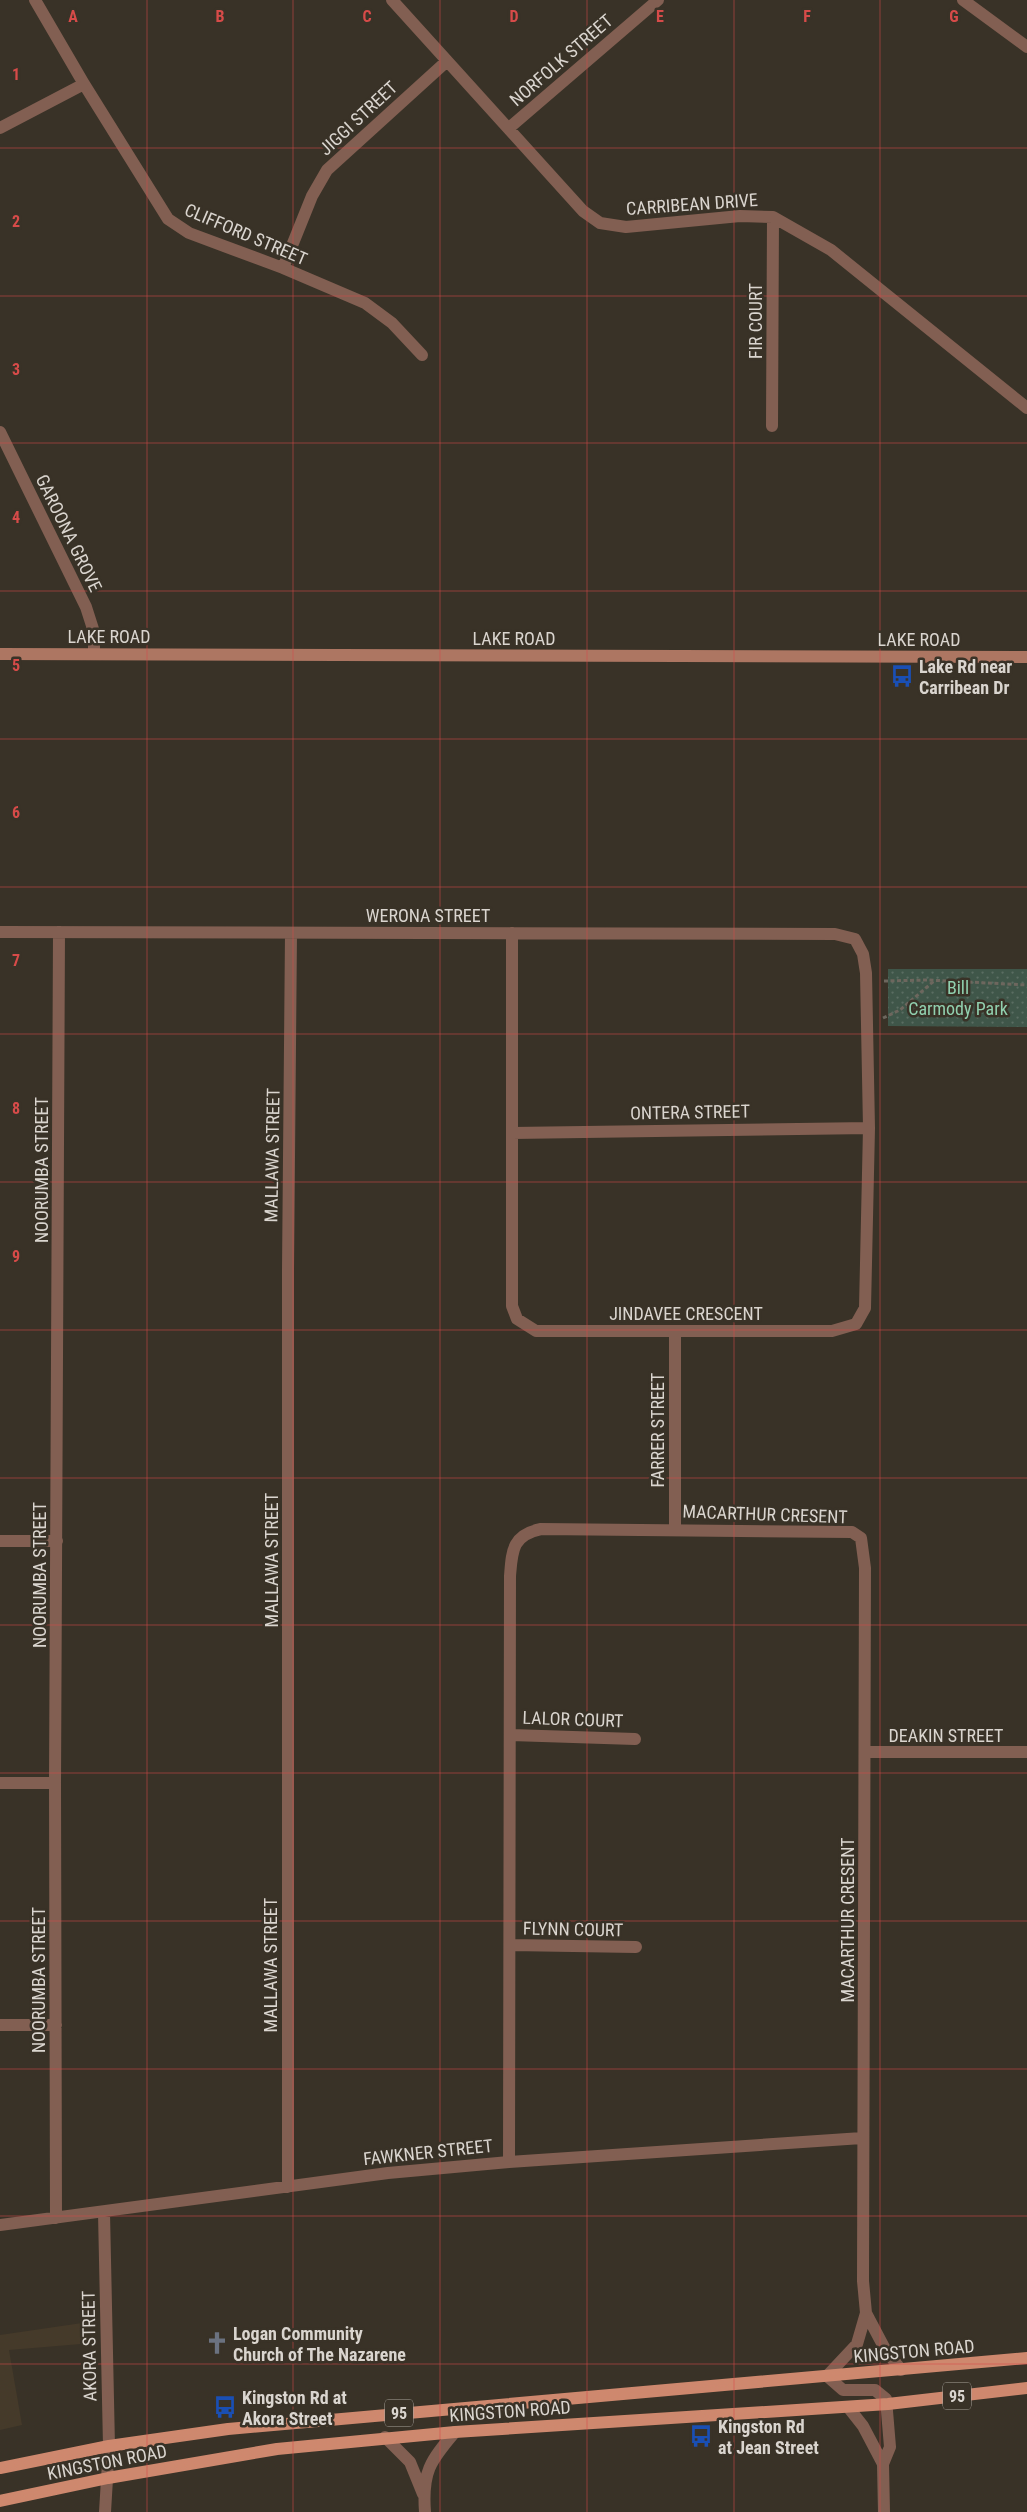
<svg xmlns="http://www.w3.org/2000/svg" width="1027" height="2512" viewBox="0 0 1027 2512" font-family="'Roboto Condensed',sans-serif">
  <defs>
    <pattern id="grass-dots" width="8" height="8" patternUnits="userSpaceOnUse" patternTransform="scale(1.25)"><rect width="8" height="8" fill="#3f5649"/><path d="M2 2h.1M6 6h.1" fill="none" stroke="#5a6d62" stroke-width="1.8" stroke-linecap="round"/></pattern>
  </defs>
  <rect width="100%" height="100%" fill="#393227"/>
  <path fill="#453a2a" d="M 82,2323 L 81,2344 L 9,2350 L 22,2425 L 0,2430 L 0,2335 Z"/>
  <path fill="url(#grass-dots)" d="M 888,969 L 1027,969 L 1027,1027 L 888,1026 Z"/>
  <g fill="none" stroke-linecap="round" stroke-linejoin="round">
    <path stroke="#6d675e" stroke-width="3" stroke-dasharray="4 2.5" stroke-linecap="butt" d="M 884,981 L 928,980 L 1027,985
      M 883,1018 L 900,1010 L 934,981"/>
    <path stroke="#825f52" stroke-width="12" d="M 35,0 L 84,84 L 168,219 L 189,233 L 283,268 L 365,303 L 392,323 L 422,355
      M 392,0 L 583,211 L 600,223 L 626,227 L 740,216 L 773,217 L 831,250 L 1027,408
      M 963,0 L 1027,47
      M 0,128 L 84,84
      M 509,128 L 658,0
      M 283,268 L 312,196 L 327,170 L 447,61
      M 772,426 L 773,217
      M 0,432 L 86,607 L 94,632 L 94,653
      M 0,932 L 835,934 L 855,939 L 863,954 L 866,973 L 869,1128 L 865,1308 L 856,1324 L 832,1331 L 536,1331 L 517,1319 L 512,1306 L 512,933
      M 512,1133 L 869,1128
      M 675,1331 L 675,1529
      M 0,1541 L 57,1541
      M 511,1735 L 635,1739
      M 866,1752 L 1027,1752
      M 0,1783 L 55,1783
      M 511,1945 L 636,1947
      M 0,2025 L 56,2025
      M 509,2162 L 510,1576 C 512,1551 512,1535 541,1529 L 852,1532 L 861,1538 L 865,1568 L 863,2281 L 866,2313 L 885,2349 L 901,2370
      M 288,2187 L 288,1270 L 291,933
      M 104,2213 L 109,2446 L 105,2512
      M 56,2218 L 55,1783 L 59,932
      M 0,2225 L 388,2173 L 509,2162 L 862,2138
      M 866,2313 L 857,2344 L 827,2376 L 843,2390 L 875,2390 L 886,2399 L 890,2447 L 883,2464 L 884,2512
      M 848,2407 L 863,2426 L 883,2464
      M 385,2437 L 410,2462 L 423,2494
      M 425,2512 C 422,2472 430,2461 455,2432"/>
    <path stroke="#ad7662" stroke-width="12" d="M 0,654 L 1027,657"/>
    <path stroke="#ce886e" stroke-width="12" d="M 0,2468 L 109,2446 L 228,2429 L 1027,2358
      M 0,2501 L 108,2478 L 277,2449 L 455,2432 L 888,2404 L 1027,2388"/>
  </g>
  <path fill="none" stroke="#d74b49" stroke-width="1" stroke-opacity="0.55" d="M 147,0 L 147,2512M 293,0 L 293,2512M 440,0 L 440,2512M 587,0 L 587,2512M 734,0 L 734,2512M 880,0 L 880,2512M 0,148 L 1027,148M 0,296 L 1027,296M 0,443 L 1027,443M 0,591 L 1027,591M 0,739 L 1027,739M 0,887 L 1027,887M 0,1034 L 1027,1034M 0,1182 L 1027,1182M 0,1330 L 1027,1330M 0,1478 L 1027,1478M 0,1625 L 1027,1625M 0,1773 L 1027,1773M 0,1921 L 1027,1921M 0,2069 L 1027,2069M 0,2216 L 1027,2216M 0,2364 L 1027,2364"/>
  <defs>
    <symbol id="bus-bare" viewBox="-9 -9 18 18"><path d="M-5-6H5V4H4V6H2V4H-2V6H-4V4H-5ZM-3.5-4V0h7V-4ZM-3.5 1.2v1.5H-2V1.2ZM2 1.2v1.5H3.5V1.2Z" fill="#1a4fb4" stroke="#393227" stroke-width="2.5" paint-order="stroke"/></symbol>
    <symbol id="church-bare" viewBox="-9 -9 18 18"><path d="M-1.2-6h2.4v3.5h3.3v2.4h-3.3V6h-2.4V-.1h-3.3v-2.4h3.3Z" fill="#6b7280" stroke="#393227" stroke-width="2.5" paint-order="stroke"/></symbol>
  </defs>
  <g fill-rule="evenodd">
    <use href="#bus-bare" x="886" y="660" width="32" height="32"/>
    <use href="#church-bare" x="201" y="2327" width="32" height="32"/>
    <use href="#bus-bare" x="209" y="2391" width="32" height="32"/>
    <use href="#bus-bare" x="685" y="2420" width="32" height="32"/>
  </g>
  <g text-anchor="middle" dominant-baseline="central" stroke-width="5" stroke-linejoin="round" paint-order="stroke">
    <g fill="#393227" stroke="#aaa49d" stroke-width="1">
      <rect x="943" y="2382.5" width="28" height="27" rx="4"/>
      <rect x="385" y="2399.5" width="28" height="27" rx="4"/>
    </g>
    <g font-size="16" font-weight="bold" fill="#dad5cf">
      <text x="957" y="2396">95</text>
      <text x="399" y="2413">95</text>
    </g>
    <g font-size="18" fill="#dad5cf" stroke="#393227">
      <text transform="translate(561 60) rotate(-41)">NORFOLK STREET</text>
      <text transform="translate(358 118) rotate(-43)">JIGGI STREET</text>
      <text transform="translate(692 204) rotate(-4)">CARRIBEAN DRIVE</text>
      <text transform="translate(246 234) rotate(23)">CLIFFORD STREET</text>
      <text transform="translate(755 321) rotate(-90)">FIR COURT</text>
      <text transform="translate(69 533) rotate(64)">GAROONA GROVE</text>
      <text x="109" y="636">LAKE ROAD</text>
      <text x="514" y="638">LAKE ROAD</text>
      <text x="919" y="639">LAKE ROAD</text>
      <text x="428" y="915">WERONA STREET</text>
      <text transform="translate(690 1112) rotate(-1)">ONTERA STREET</text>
      <text transform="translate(272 1155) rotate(-89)">MALLAWA STREET</text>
      <text transform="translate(41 1170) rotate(-90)">NOORUMBA STREET</text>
      <text x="686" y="1313">JINDAVEE CRESCENT</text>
      <text transform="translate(657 1430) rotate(-90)">FARRER STREET</text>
      <text transform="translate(765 1514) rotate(2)">MACARTHUR CRESENT</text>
      <text transform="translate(271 1560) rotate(-90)">MALLAWA STREET</text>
      <text transform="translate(39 1575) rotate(-90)">NOORUMBA STREET</text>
      <text transform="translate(573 1719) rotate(2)">LALOR COURT</text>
      <text x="946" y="1735">DEAKIN STREET</text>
      <text transform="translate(847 1920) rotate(-90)">MACARTHUR CRESENT</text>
      <text transform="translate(573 1929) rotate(1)">FLYNN COURT</text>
      <text transform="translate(270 1965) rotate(-90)">MALLAWA STREET</text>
      <text transform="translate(38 1980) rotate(-90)">NOORUMBA STREET</text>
      <text transform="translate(428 2152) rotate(-6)">FAWKNER STREET</text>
      <text transform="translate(89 2346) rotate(-91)">AKORA STREET</text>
      <text transform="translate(914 2351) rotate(-5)">KINGSTON ROAD</text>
      <text transform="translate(510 2411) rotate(-4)">KINGSTON ROAD</text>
      <text transform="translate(107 2462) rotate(-11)">KINGSTON ROAD</text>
    </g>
    <g font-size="18" font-weight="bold" fill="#dad5cf" stroke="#393227" text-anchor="start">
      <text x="919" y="666">Lake Rd near<tspan x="919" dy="21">Carribean Dr</tspan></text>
      <text x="233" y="2333">Logan Community<tspan x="233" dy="21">Church of The Nazarene</tspan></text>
      <text x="242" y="2397">Kingston Rd at<tspan x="242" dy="21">Akora Street</tspan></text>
      <text x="718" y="2426">Kingston Rd<tspan x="718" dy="21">at Jean Street</tspan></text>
    </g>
    <g font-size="18" fill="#91d0af" stroke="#393227">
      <text x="958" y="987">Bill<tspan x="958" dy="21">Carmody Park</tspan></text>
    </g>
  </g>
  <g font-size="16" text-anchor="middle" font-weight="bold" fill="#d74b49" stroke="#393227" stroke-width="5" stroke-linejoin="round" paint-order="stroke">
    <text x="73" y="22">A</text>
    <text x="220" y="22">B</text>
    <text x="367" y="22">C</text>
    <text x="514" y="22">D</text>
    <text x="660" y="22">E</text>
    <text x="807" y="22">F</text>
    <text x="954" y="22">G</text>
    <text x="16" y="80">1</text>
    <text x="16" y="227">2</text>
    <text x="16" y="375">3</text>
    <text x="16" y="523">4</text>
    <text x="16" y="671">5</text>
    <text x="16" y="818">6</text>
    <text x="16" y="966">7</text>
    <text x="16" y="1114">8</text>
    <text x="16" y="1262">9</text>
  </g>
</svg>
